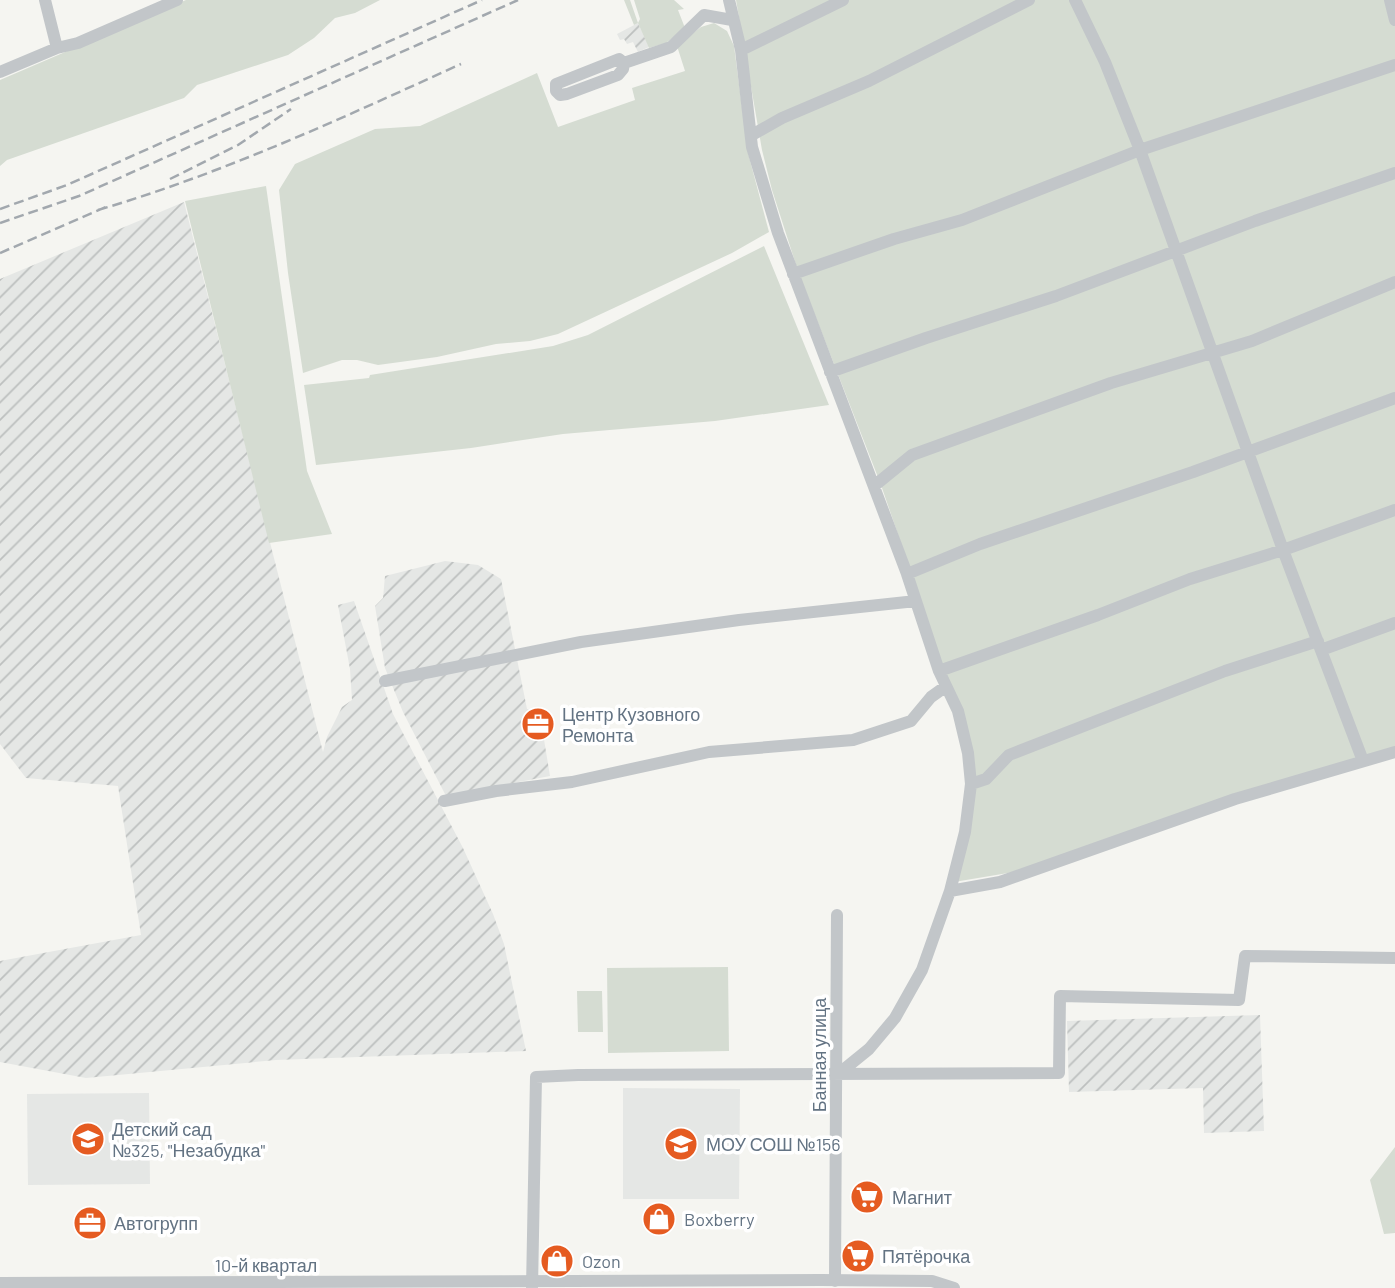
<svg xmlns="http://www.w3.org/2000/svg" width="1395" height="1288" viewBox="0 0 1395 1288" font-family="Barlow,sans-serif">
  <defs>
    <pattern id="industrial-furrows" width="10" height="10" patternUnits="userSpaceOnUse" patternTransform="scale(1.75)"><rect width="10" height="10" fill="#e5e7e5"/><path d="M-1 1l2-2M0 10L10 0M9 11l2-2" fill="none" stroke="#bdc0bf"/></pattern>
  </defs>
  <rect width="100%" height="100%" fill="#f5f5f1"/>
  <path fill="#e5e7e5" d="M 623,1088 L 740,1089 L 739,1199 L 623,1199 Z
    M 149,1093 L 150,1184 L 28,1185 L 27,1094 Z"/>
  <path fill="url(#industrial-furrows)" d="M 638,23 L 649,47 L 638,52 L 633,42 L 627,44 L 624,39 L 620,40 L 617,34 Z
    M 184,202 L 323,752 L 327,737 L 342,707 L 352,700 L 350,669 L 338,605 L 354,601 L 393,714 L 463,848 L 493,914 L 504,944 L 526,1051 L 276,1060 L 86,1078 L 0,1062 L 0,961 L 141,935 L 118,786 L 26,778 L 0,744 L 0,279 Z
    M 445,561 L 478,565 L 501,579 L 527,709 L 539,709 L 550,776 L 446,796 L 403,712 L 385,668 L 375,606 L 383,598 L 385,576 Z
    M 1260,1015 L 1264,1131 L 1204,1133 L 1203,1088 L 1069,1092 L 1067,1021 Z"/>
  <path fill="#d5dcd2" d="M 186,0 L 380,0 L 355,13 L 335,18 L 314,38 L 288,55 L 197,85 L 184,98 L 7,160 L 0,166 L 0,80 Z
    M 624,0 L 630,0 L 638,23 L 640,19 L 634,0 L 674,0 L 684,9 L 678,10 L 685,28 L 666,43 L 649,48 L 638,23 L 634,25 Z
    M 736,0 L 1395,0 L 1395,748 L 1060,860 L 1008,873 L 954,882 L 976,783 L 921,601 L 881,485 L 799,274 L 772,190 L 762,150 Z
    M 714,23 L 727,31 L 734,46 L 748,153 L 769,232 L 732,253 L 558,334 L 530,341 L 496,344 L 437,357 L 378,365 L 357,360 L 342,360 L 303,373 L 288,273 L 279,190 L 295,164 L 375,129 L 420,126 L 537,73 L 558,127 L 635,100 L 632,88 L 685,71 L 677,46 L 701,27 Z
    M 266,186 L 307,471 L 332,534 L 269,543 L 185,201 Z
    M 764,246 L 829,405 L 715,421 L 563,434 L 471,448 L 316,465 L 304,385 L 369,378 L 370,375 L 553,346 L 588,335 Z
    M 728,967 L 729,1051 L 608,1053 L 607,968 Z
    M 577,991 L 602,991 L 603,1032 L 578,1032 Z
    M 1395,1147 L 1395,1233 L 1384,1234 L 1370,1180 Z"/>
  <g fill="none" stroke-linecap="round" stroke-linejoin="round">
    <path stroke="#c2c6c9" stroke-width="12" d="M 45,0 L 57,48
      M 729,0 L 741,50 L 752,147 L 778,233 L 907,574 L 939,671 L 958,711 L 968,753 L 971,784 L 965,832 L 950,891 L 922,970 L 895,1018 L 869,1049 L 837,1075
      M 1075,0 L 1105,62 L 1140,150 L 1283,550 L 1363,761
      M 1390,0 L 1395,20
      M 741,50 L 843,0
      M 624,63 L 623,69 L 618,75 L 567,94 L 560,95 L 556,91 L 556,84 L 619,59 L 624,63 L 671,47 L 704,15 L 732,20
      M 0,72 L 57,48 L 78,43 L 177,0
      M 752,135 L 782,118 L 869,81 L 1029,0
      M 793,274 L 894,239 L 962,220 L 1140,150 L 1395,65
      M 830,372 L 926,338 L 1056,296 L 1255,221 L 1395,173
      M 874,486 L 912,455 L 1111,383 L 1252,341 L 1395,282
      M 907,574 L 980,544 L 1193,472 L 1395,398
      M 1321,650 L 1395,623
      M 939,671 L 1098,615 L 1190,579 L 1283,550 L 1395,510
      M 385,681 L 581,642 L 739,620 L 916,601
      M 971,784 L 986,779 L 1009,755 L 1225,671 L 1318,641
      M 444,801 L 496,791 L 572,782 L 709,752 L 853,740 L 911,721 L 931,697 L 945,687
      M 950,891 L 1000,882 L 1235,799 L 1395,752
      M 835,1281 L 837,915
      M 0,1283 L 821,1280 L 932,1281 L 954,1288
      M 532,1288 L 536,1077 L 578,1075 L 1059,1073 L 1060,996 L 1239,1000 L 1245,956 L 1395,958"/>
    <path stroke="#a2a8ae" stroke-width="2.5" stroke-dasharray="10 5" stroke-linecap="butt" d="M 170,179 L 238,145 L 291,109
      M 0,209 L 67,185 L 482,0
      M 98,210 C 224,173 342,118 461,64
      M 0,223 L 79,196 L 518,0
      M 0,253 L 106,207"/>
  </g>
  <defs>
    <symbol id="office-disc" viewBox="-11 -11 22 22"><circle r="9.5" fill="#e55b21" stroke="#fff"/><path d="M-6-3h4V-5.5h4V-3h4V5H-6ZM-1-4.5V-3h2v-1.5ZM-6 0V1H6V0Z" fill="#fff"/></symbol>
    <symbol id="school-disc" viewBox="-11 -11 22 22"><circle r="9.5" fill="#e55b21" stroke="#fff"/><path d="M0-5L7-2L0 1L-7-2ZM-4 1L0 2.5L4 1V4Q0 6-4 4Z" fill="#fff"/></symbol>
    <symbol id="supermarket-disc" viewBox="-11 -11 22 22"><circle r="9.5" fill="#e55b21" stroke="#fff"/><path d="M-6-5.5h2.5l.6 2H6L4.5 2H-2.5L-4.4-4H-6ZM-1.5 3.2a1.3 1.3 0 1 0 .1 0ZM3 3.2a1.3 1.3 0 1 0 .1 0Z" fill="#fff"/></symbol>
    <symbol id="shop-disc" viewBox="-11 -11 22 22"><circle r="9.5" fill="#e55b21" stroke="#fff"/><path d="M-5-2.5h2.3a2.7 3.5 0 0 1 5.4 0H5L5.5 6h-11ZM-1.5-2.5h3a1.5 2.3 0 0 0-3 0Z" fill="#fff"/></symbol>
  </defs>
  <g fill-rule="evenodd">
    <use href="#office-disc" x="519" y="705" width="38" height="38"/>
    <use href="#school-disc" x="69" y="1120" width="38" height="38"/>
    <use href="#school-disc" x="662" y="1125" width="38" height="38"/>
    <use href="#supermarket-disc" x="848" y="1178" width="38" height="38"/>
    <use href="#shop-disc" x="640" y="1200" width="38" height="38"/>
    <use href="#office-disc" x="71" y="1204" width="38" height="38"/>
    <use href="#supermarket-disc" x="839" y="1237" width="38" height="38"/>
    <use href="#shop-disc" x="538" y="1242" width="38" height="38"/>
  </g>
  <g text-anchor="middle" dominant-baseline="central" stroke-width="7" stroke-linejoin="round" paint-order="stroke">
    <g font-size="18" fill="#637383" stroke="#fff" text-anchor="start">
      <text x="562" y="714">Центр Кузовного<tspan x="562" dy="21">Ремонта</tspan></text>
      <text x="112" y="1129">Детский сад<tspan x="112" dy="21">№325, "Незабудка"</tspan></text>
      <text x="706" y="1144">МОУ СОШ №156</text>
      <text x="892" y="1197">Магнит</text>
      <text x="684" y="1219">Boxberry</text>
      <text x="114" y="1223">Автогрупп</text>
      <text x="882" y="1256">Пятёрочка</text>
      <text x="582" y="1261">Ozon</text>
    </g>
    <g font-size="18" fill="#637383" stroke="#fff">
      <text transform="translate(819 1055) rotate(-90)">Банная улица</text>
      <text x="266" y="1265">10-й квартал</text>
    </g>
  </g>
</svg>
